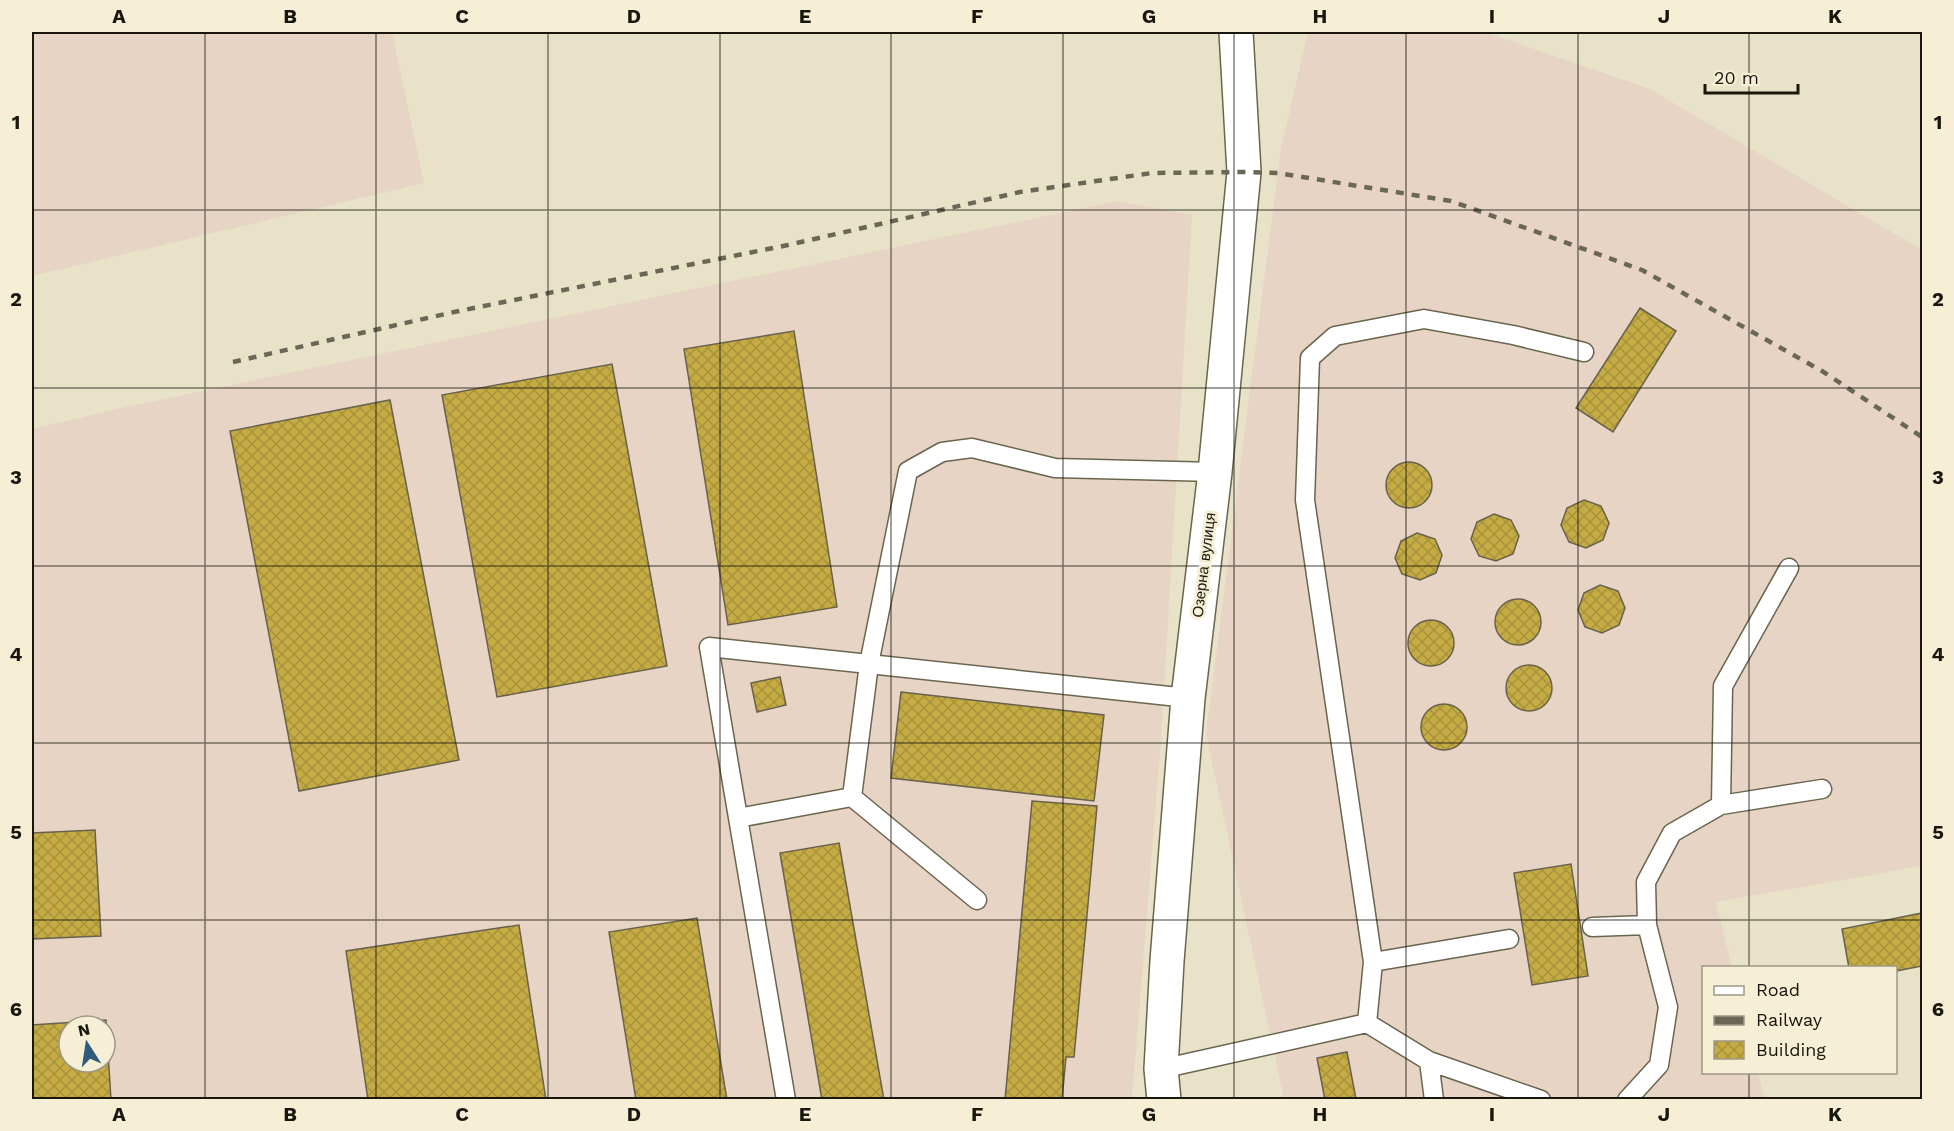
<svg xmlns="http://www.w3.org/2000/svg" width="1954" height="1131" viewBox="0 0 1954 1131" font-family="'Work Sans',sans-serif">
  <defs>
    <pattern id="building-cross-hatch" width="8" height="8" patternUnits="userSpaceOnUse" patternTransform="scale(1.5)"><rect width="8" height="8" fill="#c4ab44"/><path d="M0 0l8 8M0 8l8-8" fill="none" stroke="#a8923a"/></pattern>
  </defs>
  <rect width="100%" height="100%" fill="#e8e2c9"/>
  <path fill="#e7d4c4" fill-rule="evenodd" d="M 32,32 L 392,32 L 424,183 L 32,276 Z
    M 1308,32 L 1485,32 L 1650,89 L 1922,250 L 1922,866 L 1716,902 L 1732,967 L 1704,968 L 1704,1072 L 1758,1073 L 1765,1099 L 1284,1099 L 1206,734 L 1281,148 Z
    M 1118,201 L 1192,215 L 1161,740 L 1132,1099 L 32,1099 L 32,429 L 135,405 ZM 69,1026 L 105,1026 L 105,1062 L 69,1062 Z"/>
  <path fill="url(#building-cross-hatch)" stroke="#68624c" stroke-width="1.5" fill-rule="evenodd" d="M 1640,308 L 1676,331 L 1613,432 L 1576,408 Z
    M 794,331 L 837,607 L 728,625 L 684,349 Z
    M 612,364 L 667,666 L 497,697 L 442,395 Z
    M 390,400 L 459,760 L 299,791 L 230,431 Z
    M1386 485a23 23 0 1 1 46 0a23 23 0 1 1-46 0Z
    M 1584,500 L 1601,506 L 1609,523 L 1603,540 L 1586,548 L 1569,542 L 1561,525 L 1567,508 Z
    M 1494,514 L 1511,520 L 1519,536 L 1513,554 L 1496,561 L 1479,556 L 1471,539 L 1477,522 Z
    M 1417,533 L 1435,539 L 1442,555 L 1436,573 L 1420,580 L 1402,574 L 1395,558 L 1401,541 Z
    M 1600,585 L 1618,591 L 1625,608 L 1619,625 L 1602,633 L 1585,627 L 1578,610 L 1584,593 Z
    M1495 622a23 23 0 1 1 46 0a23 23 0 1 1-46 0Z
    M1408 643a23 23 0 1 1 46 0a23 23 0 1 1-46 0Z
    M1506 688a23 23 0 1 1 46 0a23 23 0 1 1-46 0Z
    M 780,677 L 786,705 L 757,712 L 751,683 Z
    M 901,692 L 1104,715 L 1094,801 L 891,778 Z
    M1421 727a23 23 0 1 1 46 0a23 23 0 1 1-46 0Z
    M 1032,801 L 1097,806 L 1074,1057 L 1066,1057 L 1062,1100 L 1005,1100 Z
    M 95,830 L 101,936 L 32,939 L 32,833 Z
    M 839,843 L 884,1100 L 822,1100 L 780,853 Z
    M 1571,864 L 1588,976 L 1532,985 L 1514,873 Z
    M 1922,913 L 1922,966 L 1896,971 L 1896,968 L 1849,968 L 1842,929 Z
    M 697,918 L 727,1100 L 636,1100 L 609,932 Z
    M 519,925 L 546,1100 L 368,1100 L 346,951 Z
    M 106,1020 L 111,1100 L 32,1100 L 32,1025 ZM 69,1026 L 105,1026 L 105,1062 L 69,1062 Z
    M 1347,1052 L 1356,1099 L 1325,1100 L 1317,1058 Z"/>
  <g fill="none" stroke-linecap="round" stroke-linejoin="round">
    <defs>
      <path id="lane" d="M 852,797 L 869,664 L 908,471 L 942,452 L 972,448 L 1055,468 L 1215,472
        M 1721,805 L 1723,686 L 1789,568
        M 738,818 L 852,797 L 977,900
        M 1647,925 L 1646,882 L 1672,833 L 1721,805 L 1822,789
        M 1592,927 L 1647,925 L 1668,1007 L 1659,1065 L 1627,1100
        M 1373,962 L 1305,500 L 1310,358 L 1335,336 L 1424,319 L 1513,335 L 1584,352
        M 1367,1023 L 1429,1061 L 1434,1100
        M 1429,1061 L 1541,1100
        M 1161,1069 L 1367,1023 L 1373,962 L 1509,939
        M 786,1100 L 709,647 L 1188,698"/>
      <path id="street" d="M 1164,1100 L 1161,1069 L 1167,961 L 1188,698 L 1215,472 L 1244,172 L 1236,32"/>
    </defs>
    <use href="#lane" stroke="#6a654f" stroke-width="21"/>
    <use href="#street" stroke="#6a654f" stroke-width="36"/>
    <use href="#lane" stroke="#fff" stroke-width="18"/>
    <use href="#street" stroke="#fff" stroke-width="33"/>
    <path stroke="#6a6757" stroke-width="4.5" stroke-dasharray="8 8" stroke-linecap="butt" d="M 233,362 L 454,312 L 788,245 L 1020,192 L 1152,173 L 1244,172 L 1278,173 L 1451,201 L 1642,270 L 1822,371 L 1922,437"/>
  </g>
  <path fill="none" stroke="#18160d" stroke-width="1.5" stroke-opacity="0.55" d="M 205,32 L 205,1100M 376,32 L 376,1100M 548,32 L 548,1100M 720,32 L 720,1100M 891,32 L 891,1100M 1063,32 L 1063,1100M 1234,32 L 1234,1100M 1406,32 L 1406,1100M 1578,32 L 1578,1100M 1749,32 L 1749,968M 32,210 L 1922,210M 32,388 L 1922,388M 32,566 L 1922,566M 32,743 L 1922,743M 32,920 L 1922,920M 1749,1072 L 1749,1100"/>
  <g text-anchor="middle" dominant-baseline="central" stroke-width="6" stroke-linejoin="round" paint-order="stroke">
    <g font-size="15" fill="#18160d" stroke="#f6efd6">
      <text transform="translate(1204 565) rotate(-83)">Озерна вулиця</text>
    </g>
  </g>
  <rect width="1954" height="1131" fill="none" stroke="#f6efd6" stroke-width="66"/>
  <rect x="1702" y="966" width="195" height="108" fill="#f6efd6" stroke="#9d9886" stroke-width="1.5"/>
  <rect x="1714" y="986" width="30" height="9" fill="#ffffff" stroke="#9d9886" stroke-width="1.5"/>
  <text x="1756" y="996" font-size="18" fill="#18160d">Road</text>
  <rect x="1714" y="1016" width="30" height="9" fill="#6a6757" stroke="#9d9886" stroke-width="1.5"/>
  <text x="1756" y="1026" font-size="18" fill="#18160d">Railway</text>
  <rect x="1714" y="1041" width="30" height="18" fill="url(#building-cross-hatch)" stroke="#9d9886" stroke-width="1.5"/>
  <text x="1756" y="1056" font-size="18" fill="#18160d">Building</text>
  <g transform="translate(87 1044) rotate(348)"><circle r="28" fill="#f6efd6" stroke="#9d9886" stroke-width="1.5"/>
  <path d="M0-4.5L10 22L0 15L-10 22Z" fill="#2d5d7b"/>
  <text y="-9" font-size="16" font-weight="bold" text-anchor="middle" fill="#18160d">N</text>
  </g>
  <path d="M1705 84v9h93v-9" fill="none" stroke="#18160d" stroke-width="3"/>
  <text x="1714" y="84" font-size="18" fill="#18160d" stroke="#f6efd6" stroke-width="4.5" paint-order="stroke">20 m</text>
  <rect x="33" y="33" width="1888" height="1065" fill="none" stroke="#18160d" stroke-width="2"/>
  <g font-size="20" text-anchor="middle" font-weight="bold" fill="#18160d">
    <text x="119" y="23">A</text>
    <text x="290" y="23">B</text>
    <text x="462" y="23">C</text>
    <text x="634" y="23">D</text>
    <text x="805" y="23">E</text>
    <text x="977" y="23">F</text>
    <text x="1149" y="23">G</text>
    <text x="1320" y="23">H</text>
    <text x="1492" y="23">I</text>
    <text x="1664" y="23">J</text>
    <text x="1835" y="23">K</text>
    <text x="16" y="129">1</text>
    <text x="1938" y="129">1</text>
    <text x="16" y="306">2</text>
    <text x="1938" y="306">2</text>
    <text x="16" y="484">3</text>
    <text x="1938" y="484">3</text>
    <text x="16" y="661">4</text>
    <text x="1938" y="661">4</text>
    <text x="16" y="839">5</text>
    <text x="1938" y="839">5</text>
    <text x="16" y="1016">6</text>
    <text x="1938" y="1016">6</text>
    <text x="119" y="1121">A</text>
    <text x="290" y="1121">B</text>
    <text x="462" y="1121">C</text>
    <text x="634" y="1121">D</text>
    <text x="805" y="1121">E</text>
    <text x="977" y="1121">F</text>
    <text x="1149" y="1121">G</text>
    <text x="1320" y="1121">H</text>
    <text x="1492" y="1121">I</text>
    <text x="1664" y="1121">J</text>
    <text x="1835" y="1121">K</text>
  </g>
</svg>
